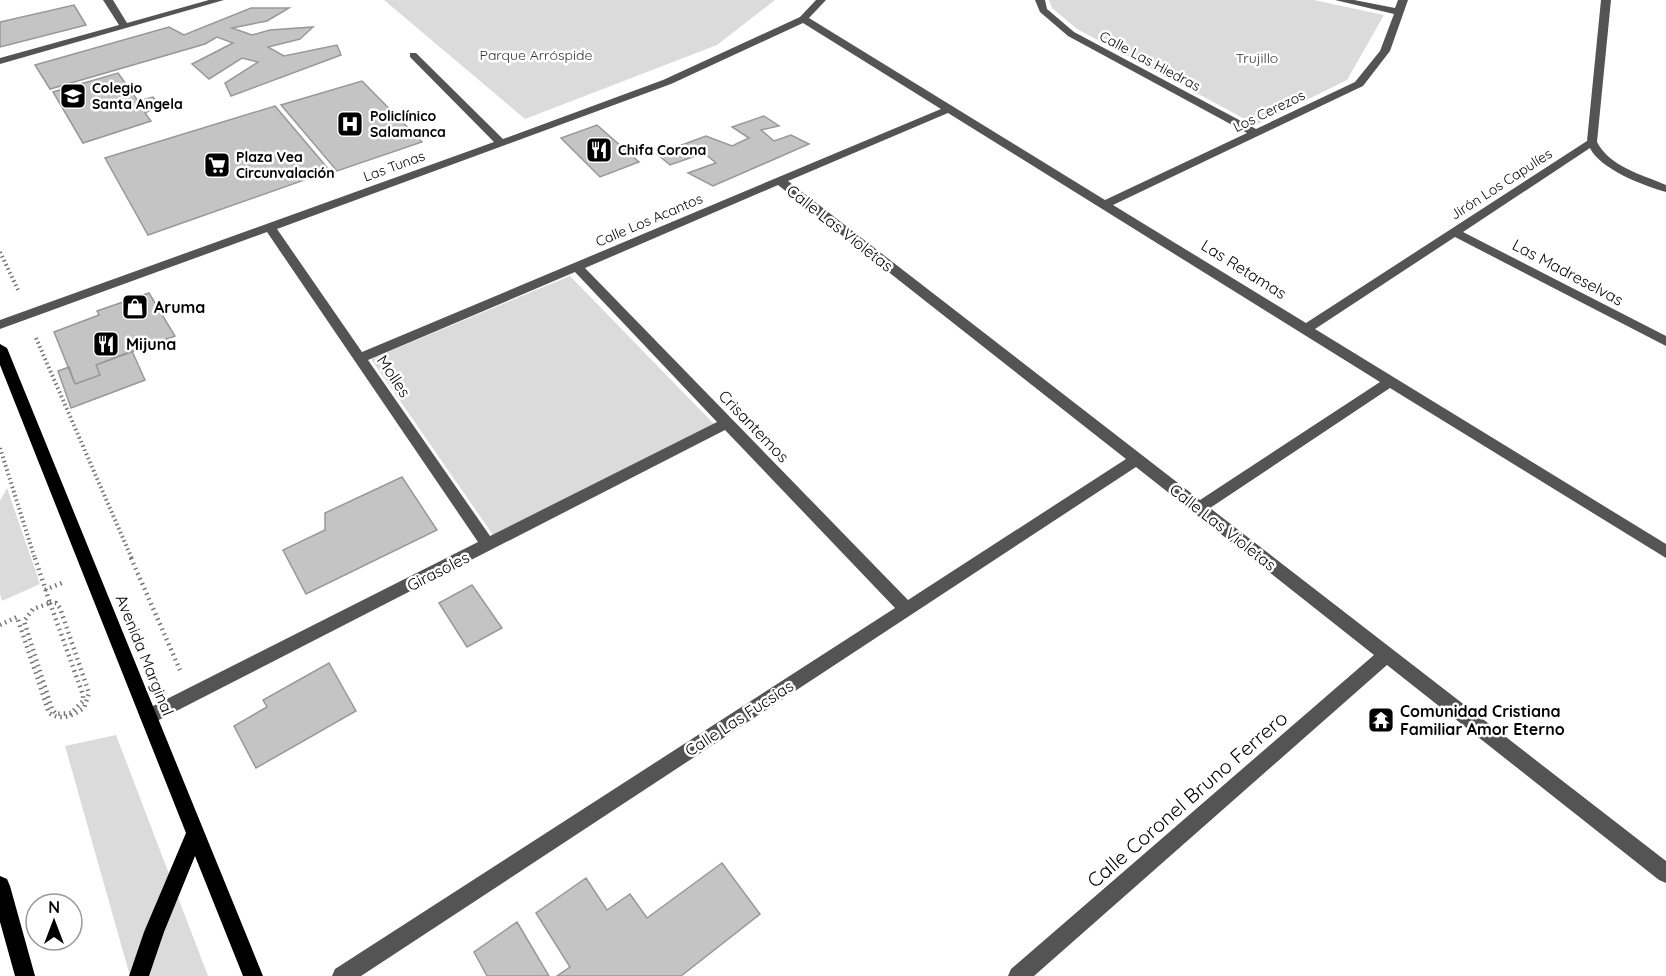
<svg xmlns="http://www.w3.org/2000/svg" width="1666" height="976" viewBox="0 0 1666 976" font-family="Quicksand,sans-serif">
  <rect width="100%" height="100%" fill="#fff"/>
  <path fill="#dbdbdb" d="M 384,0 L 775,0 L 717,45 L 525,119 Z
    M 1049,0 L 1314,0 L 1384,15 L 1347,80 L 1256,125 L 1077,29 L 1052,8 Z
    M 570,276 L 714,424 L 493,535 L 371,359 Z
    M 7,488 L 40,584 L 2,601 L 0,594 L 0,501 Z
    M 116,735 L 208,976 L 130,976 L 65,746 Z"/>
  <path fill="#c4c4c4" stroke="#989898" stroke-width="1.5" d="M 74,5 L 86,25 L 0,47 L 0,22 Z
    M 251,8 L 289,8 L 267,21 L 232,28 L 252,35 L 270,30 L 313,27 L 300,39 L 268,47 L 284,56 L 337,45 L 341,55 L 231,96 L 225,83 L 258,62 L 242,58 L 209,79 L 192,64 L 233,43 L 217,37 L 205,44 L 50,89 L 35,65 L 169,27 L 184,35 Z
    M 118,73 L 138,101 L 153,97 L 160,105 L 145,113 L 151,121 L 83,143 L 53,92 Z
    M 362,81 L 422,142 L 337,171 L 281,105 Z
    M 275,106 L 330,171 L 148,235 L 105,158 Z
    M 764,116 L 779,126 L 761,130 L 774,141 L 791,135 L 809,144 L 713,186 L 688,173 L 716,163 L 704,153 L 670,165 L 657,154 L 706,136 L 732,146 L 749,138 L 732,127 Z
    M 597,125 L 639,162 L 600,177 L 561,138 Z
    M 149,293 L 175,336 L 96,365 L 100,375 L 75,384 L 54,332 L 99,315 L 97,311 Z
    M 132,351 L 145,380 L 71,408 L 58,371 L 69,367 L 75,384 L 100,375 L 96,365 Z
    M 402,477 L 437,530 L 306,594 L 283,550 L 325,530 L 325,513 Z
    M 472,585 L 502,628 L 467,647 L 439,603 Z
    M 329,663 L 356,711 L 256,768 L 234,726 L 267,707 L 263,700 Z
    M 722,863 L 760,914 L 681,976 L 557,976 L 570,967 L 536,913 L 586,878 L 607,910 L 630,894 L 647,918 Z
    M 517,922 L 549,976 L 487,976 L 474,952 Z"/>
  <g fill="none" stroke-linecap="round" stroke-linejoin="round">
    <path stroke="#767676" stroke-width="4" stroke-dasharray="1.5 3" stroke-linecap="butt" d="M 0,252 L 19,292
      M 36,338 L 132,559
      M 0,448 L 35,559"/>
    <path stroke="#767676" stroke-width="4.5" stroke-dasharray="1.5 4" stroke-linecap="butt" d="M 35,558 L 50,603
      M 131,558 L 180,670
      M 45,590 L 64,582
      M 50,603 L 83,695 L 83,701 L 71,713 L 56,714 L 52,709 L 24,621 L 33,609 Z
      M 0,625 L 17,617 L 49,713 C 62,721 72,716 84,708 L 89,693 L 60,608 L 56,603 L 50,603"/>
    <path fill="#545454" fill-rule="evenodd" d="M 103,0 L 113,0 L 127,23 L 209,0 L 224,0 L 0,64 L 0,58 L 119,25 Z
      M 816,0 L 826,0 L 809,18 L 1105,200 L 1247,133 L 1068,36 L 1040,12 L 1035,0 L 1045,0 L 1047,9 L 1074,32 L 1256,129 L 1355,82 L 1380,51 L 1394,14 L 1335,0 L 1354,0 L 1395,8 L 1398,0 L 1408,0 L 1390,51 L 1363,86 L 1113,205 L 1306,323 L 1587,141 L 1601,0 L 1611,0 L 1597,142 C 1610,167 1641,174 1666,185 L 1666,192 C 1644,186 1600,169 1590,148 L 1463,232 L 1666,336 L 1666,346 L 1455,237 L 1315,329 L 1666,544 L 1666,558 L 1390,388 L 1210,508 L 1666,861 L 1666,883 L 1659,880 L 1387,665 L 1034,976 L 1008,976 L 1011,969 L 1374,655 L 1136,467 L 361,976 L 332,976 L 335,969 L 895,608 L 725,430 L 149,725 L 143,723 L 140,717 L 143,711 L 478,542 L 267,232 L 0,329 L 0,320 L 494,142 L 410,57 L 410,53 L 416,53 L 503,139 L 663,80 L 800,17 ZM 803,23 L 941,109 L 362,352 L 277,229 L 671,84 ZM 948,113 L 1380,382 L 1200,500 L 788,181 ZM 778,185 L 1126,459 L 908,600 L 585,268 ZM 575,272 L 717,422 L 490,536 L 368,360 Z"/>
    <path fill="#000" fill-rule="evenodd" d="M 0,344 L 7,348 L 263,976 L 243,976 L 195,856 L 164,932 L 149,976 L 129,976 L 144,932 L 186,833 L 0,365 Z
      M 0,876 L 7,879 L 10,886 L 35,976 L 15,976 L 0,922 Z"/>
  </g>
  <defs>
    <symbol id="school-square" viewBox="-11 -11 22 22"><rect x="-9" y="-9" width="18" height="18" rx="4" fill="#000" stroke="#fff"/><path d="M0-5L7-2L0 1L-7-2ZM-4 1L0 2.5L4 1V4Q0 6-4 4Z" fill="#fff"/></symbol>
    <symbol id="hospital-square" viewBox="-11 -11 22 22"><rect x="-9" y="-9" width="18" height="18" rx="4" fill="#000" stroke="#fff"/><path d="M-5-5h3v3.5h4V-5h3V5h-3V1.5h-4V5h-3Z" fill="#fff"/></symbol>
    <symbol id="restaurant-square" viewBox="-11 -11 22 22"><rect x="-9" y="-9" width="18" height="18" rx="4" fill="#000" stroke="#fff"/><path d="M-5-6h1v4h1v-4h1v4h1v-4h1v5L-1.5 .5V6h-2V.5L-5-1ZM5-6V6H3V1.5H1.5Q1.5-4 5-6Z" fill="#fff"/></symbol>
    <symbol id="supermarket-square" viewBox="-11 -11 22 22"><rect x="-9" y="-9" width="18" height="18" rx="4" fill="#000" stroke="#fff"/><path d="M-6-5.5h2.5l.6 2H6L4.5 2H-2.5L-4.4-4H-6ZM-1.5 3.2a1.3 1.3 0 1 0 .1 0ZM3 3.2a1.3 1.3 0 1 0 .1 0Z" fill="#fff"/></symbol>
    <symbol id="shop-square" viewBox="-11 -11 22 22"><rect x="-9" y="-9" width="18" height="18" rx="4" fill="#000" stroke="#fff"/><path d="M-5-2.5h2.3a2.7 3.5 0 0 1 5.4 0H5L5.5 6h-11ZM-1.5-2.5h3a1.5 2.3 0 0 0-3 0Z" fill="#fff"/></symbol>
    <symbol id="temple-square" viewBox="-11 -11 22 22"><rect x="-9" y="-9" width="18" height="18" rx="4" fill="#000" stroke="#fff"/><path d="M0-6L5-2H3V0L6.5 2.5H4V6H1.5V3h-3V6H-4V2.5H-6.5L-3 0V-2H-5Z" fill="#fff"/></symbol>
  </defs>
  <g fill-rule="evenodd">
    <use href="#school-square" x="58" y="81" width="30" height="30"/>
    <use href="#hospital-square" x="335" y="109" width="30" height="30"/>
    <use href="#restaurant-square" x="584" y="135" width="30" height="30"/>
    <use href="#supermarket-square" x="202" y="150" width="30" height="30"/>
    <use href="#shop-square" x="120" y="292" width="30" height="30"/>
    <use href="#restaurant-square" x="91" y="329" width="30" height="30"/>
    <use href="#temple-square" x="1366" y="705" width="30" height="30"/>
  </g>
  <g text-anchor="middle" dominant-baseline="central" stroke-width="5" stroke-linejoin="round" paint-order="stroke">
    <g font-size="14" fill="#323232" stroke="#fff">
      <text x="536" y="55">Parque Arróspide</text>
      <text x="1257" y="58">Trujillo</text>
    </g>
    <g font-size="14" fill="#000" stroke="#fff">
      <text transform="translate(1150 61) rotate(28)">Calle Las Hiedras</text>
      <text transform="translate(1269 111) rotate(-26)">Los Cerezos</text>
      <text transform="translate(394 166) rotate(-20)">Las Tunas</text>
      <text transform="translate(1501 184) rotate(-33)">Jirón Los Capulíes</text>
      <text transform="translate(649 220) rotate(-23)">Calle Los Acantos</text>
    </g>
    <g font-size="14" font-weight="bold" fill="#000" stroke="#fff" text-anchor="start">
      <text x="92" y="88">Colegio<tspan x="92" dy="16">Santa Angela</tspan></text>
      <text x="370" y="116">Policlínico<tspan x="370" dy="16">Salamanca</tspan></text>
      <text x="618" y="150">Chifa Corona</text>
      <text x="236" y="157">Plaza Vea<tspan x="236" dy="16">Circunvalación</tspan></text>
    </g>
    <g font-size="16" fill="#000" stroke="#fff">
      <text transform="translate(840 228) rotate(38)">Calle Las Violetas</text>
      <text transform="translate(1244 269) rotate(32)">Las Retamas</text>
      <text transform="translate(1568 272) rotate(28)">Las Madreselvas</text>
      <text transform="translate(394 376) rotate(56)">Molles</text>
      <text transform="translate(754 426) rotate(46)">Crisantemos</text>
      <text transform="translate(1223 527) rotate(38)">Calle Las Violetas</text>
      <text transform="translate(438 571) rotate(-27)">Girasoles</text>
      <text transform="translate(145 655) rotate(68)">Avenida Marginal</text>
      <text transform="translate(739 718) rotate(-33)">Calle Las Fucsias</text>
    </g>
    <g font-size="16" font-weight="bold" fill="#000" stroke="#fff" text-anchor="start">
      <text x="154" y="307">Aruma</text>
      <text x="126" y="344">Mijuna</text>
      <text x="1400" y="711">Comunidad Cristiana<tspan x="1400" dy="18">Familiar Amor Eterno</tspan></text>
    </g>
    <g font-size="20" fill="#000" stroke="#fff">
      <text transform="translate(1187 799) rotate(-41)">Calle Coronel Bruno Ferrero</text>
    </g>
  </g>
  <g transform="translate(54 922)"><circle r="28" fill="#ffffff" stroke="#999999" stroke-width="1.5"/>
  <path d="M0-4.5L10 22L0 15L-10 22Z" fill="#000000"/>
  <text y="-9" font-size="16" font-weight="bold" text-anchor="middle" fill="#000000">N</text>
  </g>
</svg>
